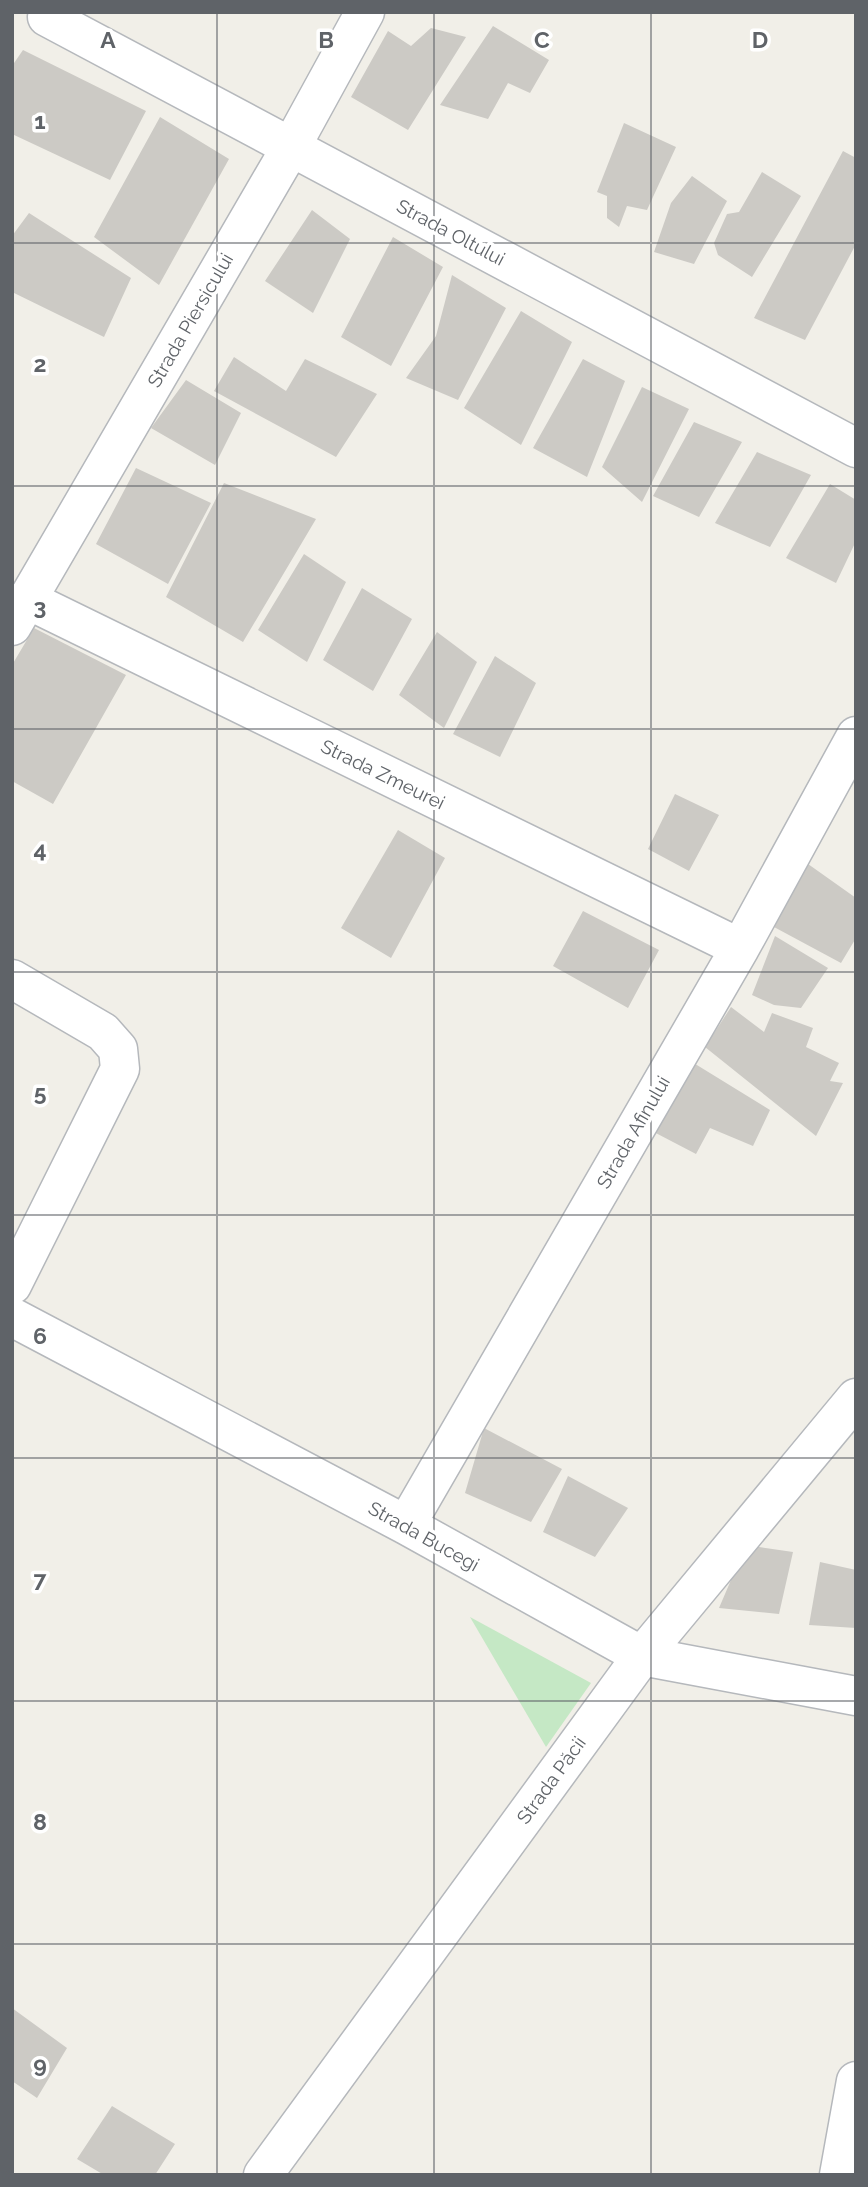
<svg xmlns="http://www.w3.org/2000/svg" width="868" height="2187" viewBox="0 0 868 2187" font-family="Raleway,sans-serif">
  <rect width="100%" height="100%" fill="#f1efe8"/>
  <path fill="#c5e8c5" d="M 470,1617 L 591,1683 L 546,1747 Z"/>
  <path fill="#cccac5" d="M 493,26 L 549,60 L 530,93 L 508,83 L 488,119 L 440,105 Z
    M 431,28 L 466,37 L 408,130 L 351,97 L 388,31 L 411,46 Z
    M 23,50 L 146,111 L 110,180 L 12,134 L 12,66 Z
    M 160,117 L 229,159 L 159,285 L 94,237 Z
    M 624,123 L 676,147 L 647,210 L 627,206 L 619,227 L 607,218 L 607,196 L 597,192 Z
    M 843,151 L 856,158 L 856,244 L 805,340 L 754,318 Z
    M 762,172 L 801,196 L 752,277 L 718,255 L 714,243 L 727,214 L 739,212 Z
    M 692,176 L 727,201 L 694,264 L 654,252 L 671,203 Z
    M 312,210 L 350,239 L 313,313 L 265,281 Z
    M 29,213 L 131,278 L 104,337 L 12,292 L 12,236 Z
    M 393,237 L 443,267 L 391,366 L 341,337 Z
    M 452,275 L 506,308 L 458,400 L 406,378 L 436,336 Z
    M 521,311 L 572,342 L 521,445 L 464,408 Z
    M 234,357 L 286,391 L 305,359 L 377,394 L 336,457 L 214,391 Z
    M 583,359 L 625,381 L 587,477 L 533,448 Z
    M 186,380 L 241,413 L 215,465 L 151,428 Z
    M 642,387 L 689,409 L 642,502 L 602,467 Z
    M 694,422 L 742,442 L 699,517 L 653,496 Z
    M 757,452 L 811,475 L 770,547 L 715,523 Z
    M 136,468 L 211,503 L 168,584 L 96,544 Z
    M 224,483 L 316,519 L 243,642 L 166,597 Z
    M 830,484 L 856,500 L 856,541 L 836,583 L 786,558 Z
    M 304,554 L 346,582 L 307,662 L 258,630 Z
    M 362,588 L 412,619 L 373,691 L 323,660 Z
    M 34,628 L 126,675 L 53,804 L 12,781 L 12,665 Z
    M 437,632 L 477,662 L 444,728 L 399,695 Z
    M 495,656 L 536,683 L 500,757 L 453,734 Z
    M 675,794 L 719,815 L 689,871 L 648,849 Z
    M 398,830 L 445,858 L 391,958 L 341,928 Z
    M 801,859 L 856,898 L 856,938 L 841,963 L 774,927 Z
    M 583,911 L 659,950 L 628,1008 L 553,966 Z
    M 775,936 L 828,968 L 801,1008 L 774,1005 L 752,995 Z
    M 731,1007 L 764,1032 L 772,1013 L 813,1028 L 806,1047 L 839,1063 L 830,1081 L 843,1083 L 816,1136 L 705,1047 Z
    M 692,1062 L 770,1110 L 753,1146 L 710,1128 L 696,1154 L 650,1130 Z
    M 484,1428 L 562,1469 L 531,1522 L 465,1493 Z
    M 568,1476 L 628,1508 L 595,1557 L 543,1532 Z
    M 746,1545 L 793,1552 L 779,1614 L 719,1608 Z
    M 820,1562 L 856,1570 L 856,1628 L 809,1625 Z
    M 12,2008 L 67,2048 L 37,2098 L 12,2081 Z
    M 112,2106 L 175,2144 L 155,2175 L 104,2175 L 77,2159 Z"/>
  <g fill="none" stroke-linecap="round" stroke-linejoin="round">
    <defs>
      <path id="minor" d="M 47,17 L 856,448
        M 26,599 L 740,948
        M 12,626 L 291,147 L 365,12
        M 12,979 L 103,1032 L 118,1049 L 120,1069 L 12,1285
        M 12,1317 L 406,1525 L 642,1656 L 856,1696
        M 406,1525 L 740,948 L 856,736
        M 263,2175 L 642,1656 L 856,1398
        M 839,2175 L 856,2081"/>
    </defs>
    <use href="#minor" stroke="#b5b8bc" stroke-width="41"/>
    <use href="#minor" stroke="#fff" stroke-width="38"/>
  </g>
  <path fill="none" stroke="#5f6368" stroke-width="2" stroke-opacity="0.55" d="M 217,12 L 217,2175M 434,12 L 434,2175M 651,12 L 651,2175M 12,243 L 856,243M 12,486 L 856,486M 12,729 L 856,729M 12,972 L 856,972M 12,1215 L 856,1215M 12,1458 L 856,1458M 12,1701 L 856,1701M 12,1944 L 856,1944"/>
  <g text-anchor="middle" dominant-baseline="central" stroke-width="7" stroke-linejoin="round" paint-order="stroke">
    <g font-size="19" fill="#5f6368" stroke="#fff">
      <text transform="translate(451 232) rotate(28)">Strada Oltului</text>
      <text transform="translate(190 320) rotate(-60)">Strada Piersicului</text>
      <text transform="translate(383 774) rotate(26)">Strada Zmeurei</text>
      <text transform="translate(633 1132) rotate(-60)">Strada Afinului</text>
      <text transform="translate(424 1536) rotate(29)">Strada Bucegi</text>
      <text transform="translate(551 1780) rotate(-54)">Strada Păcii</text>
    </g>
  </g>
  <g font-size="23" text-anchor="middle" font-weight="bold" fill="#5f6368" stroke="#fff" stroke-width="7" stroke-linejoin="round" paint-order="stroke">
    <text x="108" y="48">A</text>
    <text x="326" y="48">B</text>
    <text x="542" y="48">C</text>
    <text x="760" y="48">D</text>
    <text x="40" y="129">1</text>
    <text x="40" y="372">2</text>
    <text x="40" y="615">3</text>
    <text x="40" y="858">4</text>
    <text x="40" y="1101">5</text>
    <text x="40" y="1344">6</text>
    <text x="40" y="1587">7</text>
    <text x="40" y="1830">8</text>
    <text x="40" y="2073">9</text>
  </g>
  <rect width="868" height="2187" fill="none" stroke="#5f6368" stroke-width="28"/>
</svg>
